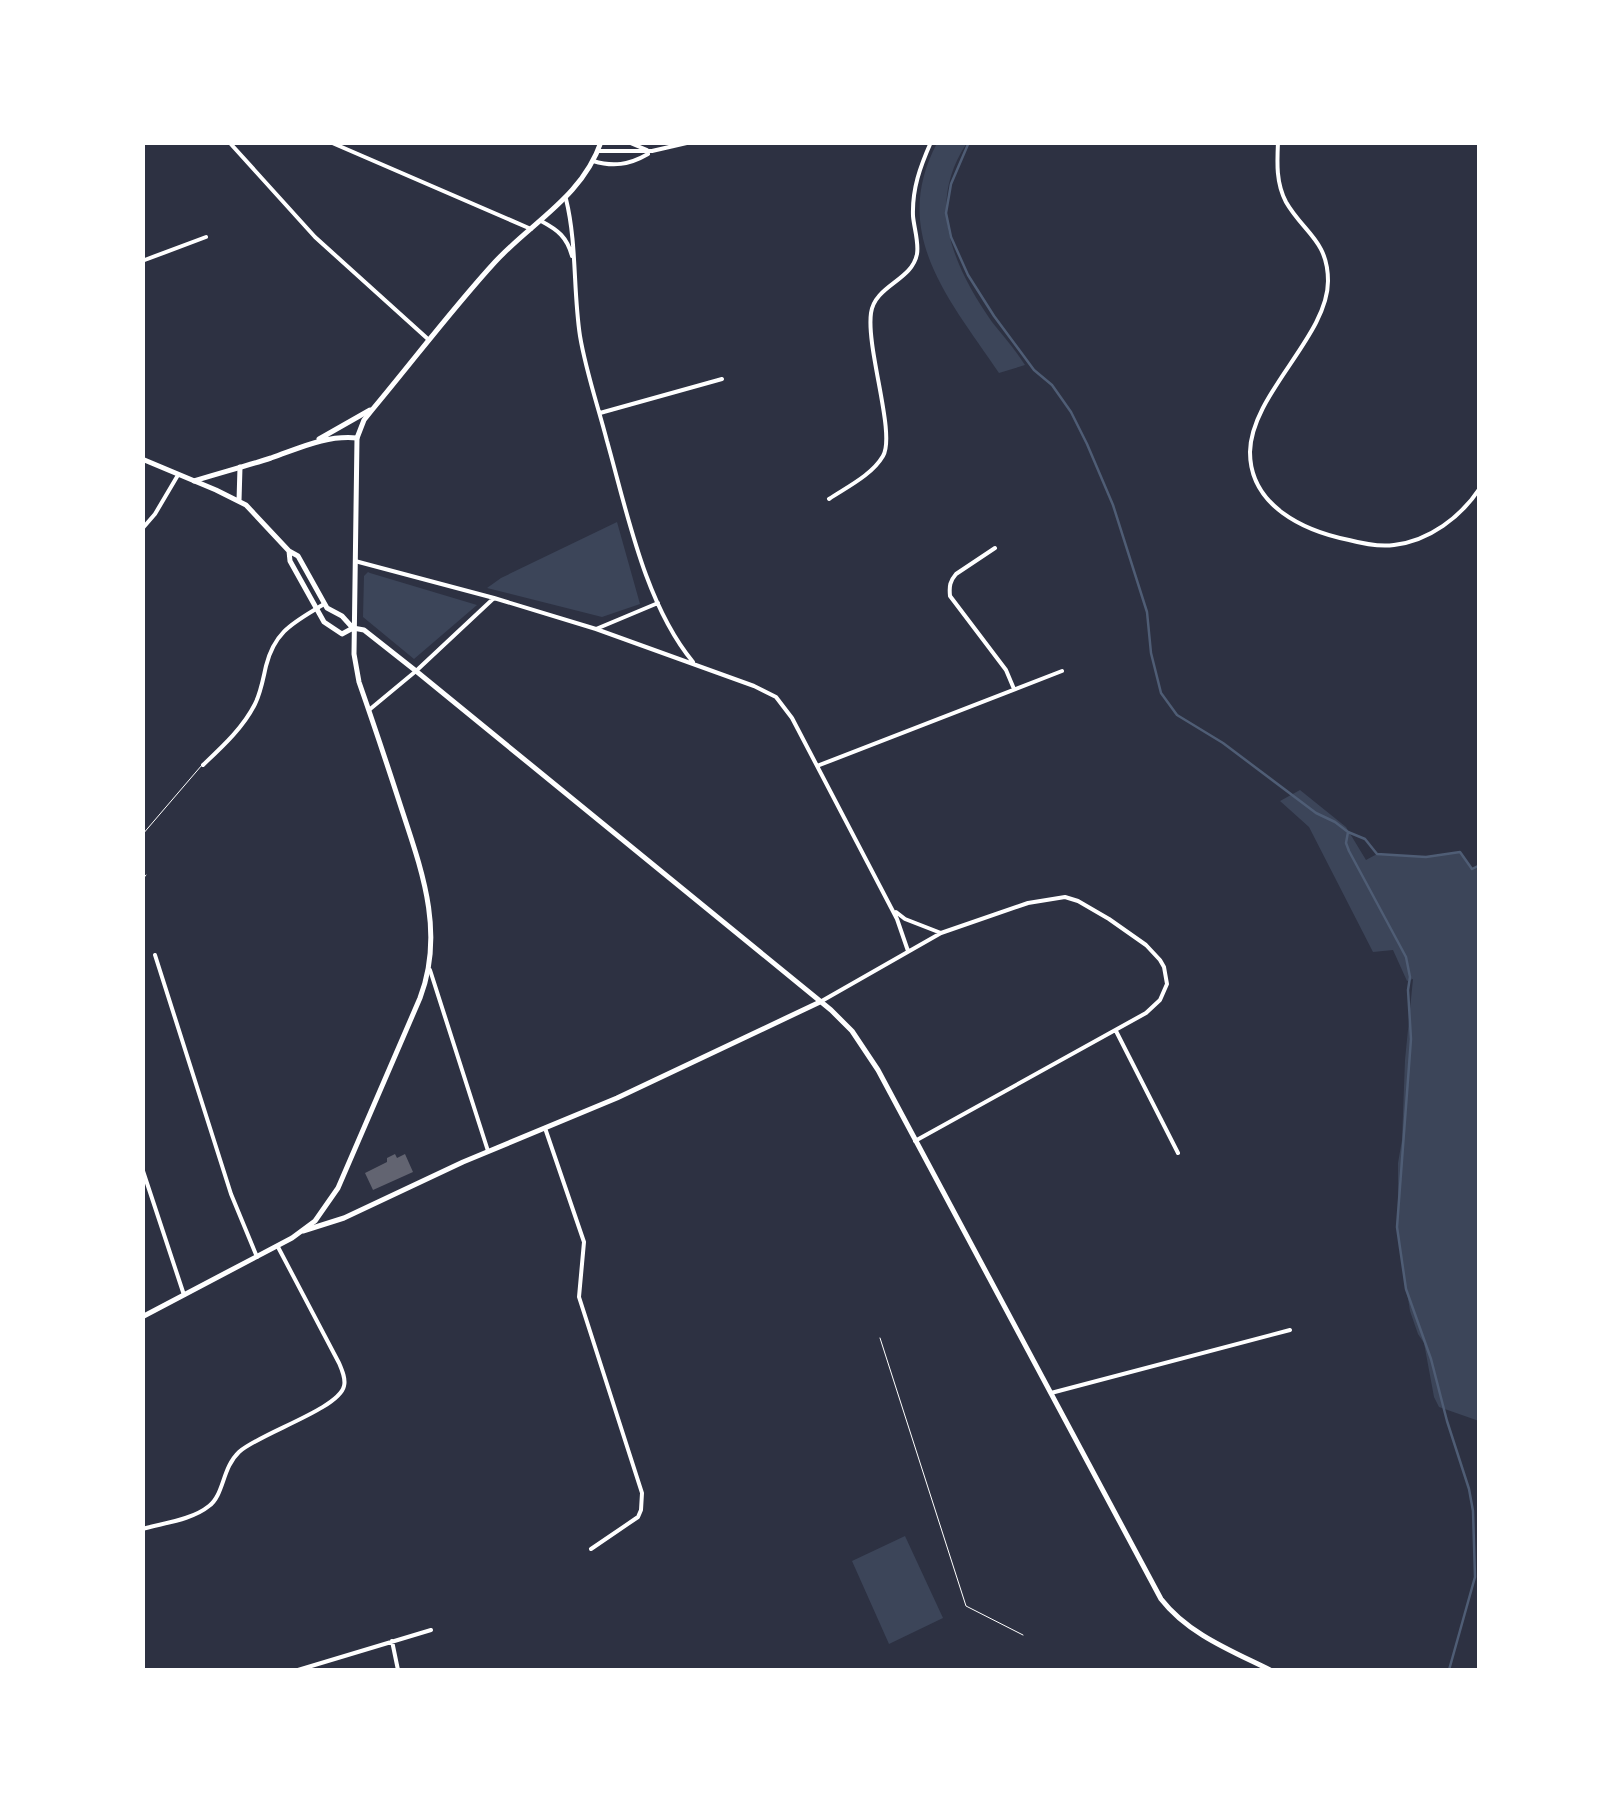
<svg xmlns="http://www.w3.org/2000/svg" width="1622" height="1813" viewBox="0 0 1622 1813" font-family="'Noto Serif',serif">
  <rect width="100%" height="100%" fill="#2d3142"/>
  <path fill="#3c4559" d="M 937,143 L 967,143 C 925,205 954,267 992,322 C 1003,336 1015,349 1025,365 L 999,373 C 950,300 889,234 937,143 Z
    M 617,522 L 640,604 L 602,617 L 487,588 L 501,578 Z
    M 368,572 L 370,573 L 477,605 L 414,659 L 363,617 L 364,576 Z
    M 1300,790 L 1346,827 L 1366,860 L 1377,854 L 1426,857 L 1459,852 L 1462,853 L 1472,869 L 1479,865 L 1479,1421 L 1439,1407 L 1434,1397 L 1424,1343 L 1418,1334 L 1410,1311 L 1398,1236 L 1398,1163 L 1402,1140 L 1405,1060 L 1413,979 L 1407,981 L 1393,950 L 1373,952 L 1309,827 L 1280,801 Z
    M 905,1536 L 943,1618 L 889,1644 L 852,1561 Z"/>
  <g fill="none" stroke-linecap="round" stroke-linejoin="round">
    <path stroke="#4f5d75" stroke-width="2.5" d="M 969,142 L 951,184 L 946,213 L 951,237 L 968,275 L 994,316 L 1034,370 L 1052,385 L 1071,412 L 1087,444 L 1113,505 L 1147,612 L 1151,653 L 1161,693 L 1177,715 L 1223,743 L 1316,813 L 1335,822 L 1348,832 L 1346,843 L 1349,851 L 1406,957 L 1410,977 L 1408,990 L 1411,1039 L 1397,1227 L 1406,1289 L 1431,1359 L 1447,1421 L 1469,1489 L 1473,1511 L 1475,1577 L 1449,1670
      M 1348,832 L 1365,839 L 1377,854 L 1426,857 L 1460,852 L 1472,869 L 1480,865"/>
  </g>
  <path fill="#626471" d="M 395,1154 L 397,1158 L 405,1154 L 413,1172 L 373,1190 L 365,1173 L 387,1162 L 387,1158 Z"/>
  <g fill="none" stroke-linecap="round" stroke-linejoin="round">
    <path stroke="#fff" stroke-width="1" d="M 880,1338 L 966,1606 L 1023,1635"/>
    <path stroke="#fff" stroke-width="1" d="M 142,835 L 202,765
      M 142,880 L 146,875"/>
    <path stroke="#fff" stroke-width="4" d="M 229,142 L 315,237 L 429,340
      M 330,142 L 531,229
      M 628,142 L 647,150
      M 1278,142 C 1277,163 1276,183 1286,202 C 1303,232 1328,240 1328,281 C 1328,336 1251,394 1250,452 C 1250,506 1304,531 1349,540 C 1364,544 1379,547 1394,545 C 1429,541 1461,517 1480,488
      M 598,151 L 652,151 L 691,142
      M 593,161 C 613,167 629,165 648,154
      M 566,199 C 577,244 573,290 580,336 C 586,372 598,406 607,441 C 627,512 645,604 693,662
      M 541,221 C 558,230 567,237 572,256
      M 142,261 L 206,237
      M 600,413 L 722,379
      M 829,499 C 847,487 872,475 883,456 C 896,434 866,349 871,313 C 875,285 912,281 917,254 C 919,242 914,228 913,216 C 912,189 920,167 931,142
      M 142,529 L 155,514 L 178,475
      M 995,548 L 956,574 C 950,581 949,586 950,596 L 1006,670 L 1014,689
      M 355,561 L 494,598 L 596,629 L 754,686 L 776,697 L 792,718 L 897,919 L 908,951
      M 596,629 L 658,603
      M 369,710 L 416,671 L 494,598
      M 203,765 C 222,747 243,728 255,704 C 261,692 263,679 266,666 C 275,630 295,622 324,604
      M 817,766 L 1062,671
      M 896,912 L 905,919 L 941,933
      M 155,955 L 231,1194 L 257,1257
      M 430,970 L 488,1151
      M 820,1002 L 941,933 L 1028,903 L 1065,897 L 1078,901 L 1109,919 L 1146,945 L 1160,960 L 1164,967 L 1167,984 L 1160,1000 L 1146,1013 L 915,1141
      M 1116,1031 L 1178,1153
      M 545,1128 L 584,1242 L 579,1297 L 642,1493 L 641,1510 L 638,1517 L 591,1549
      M 142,1168 L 184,1295
      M 1051,1393 L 1290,1330
      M 142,1529 C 163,1523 192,1520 209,1506 C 224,1495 222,1468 239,1452 C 260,1433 339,1409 344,1386 C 346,1379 342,1370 339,1363 L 278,1247
      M 392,1641 L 398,1670
      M 298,1670 L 431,1630"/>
    <path stroke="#fff" stroke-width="5" d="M 319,439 L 370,410
      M 194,481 C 220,473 246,466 271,458 C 300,448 326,435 357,438
      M 353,628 L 364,630 L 416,671 L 831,1010 L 852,1031 L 878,1070 L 1161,1599 C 1188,1634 1232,1651 1270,1670
      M 303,1231 L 344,1218 L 463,1162 L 617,1098 L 820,1002"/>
    <path stroke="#fff" stroke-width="5" d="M 142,459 L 216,490 L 246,505 L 289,551 L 298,556 L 327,608 L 342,616 L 351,626
      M 239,501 L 240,467
      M 289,551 L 290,561 L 324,622 L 342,634 L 353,628
      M 142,1317 L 292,1238 L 315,1221 L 338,1188 L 420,998 C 446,930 420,866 399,801 C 386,761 373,722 359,682 L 354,654 L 357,438 L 364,420 L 372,410 C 413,361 452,309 495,262 C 532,222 582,197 601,142"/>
  </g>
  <rect width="1622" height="1813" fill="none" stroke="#ffffff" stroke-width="290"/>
</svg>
